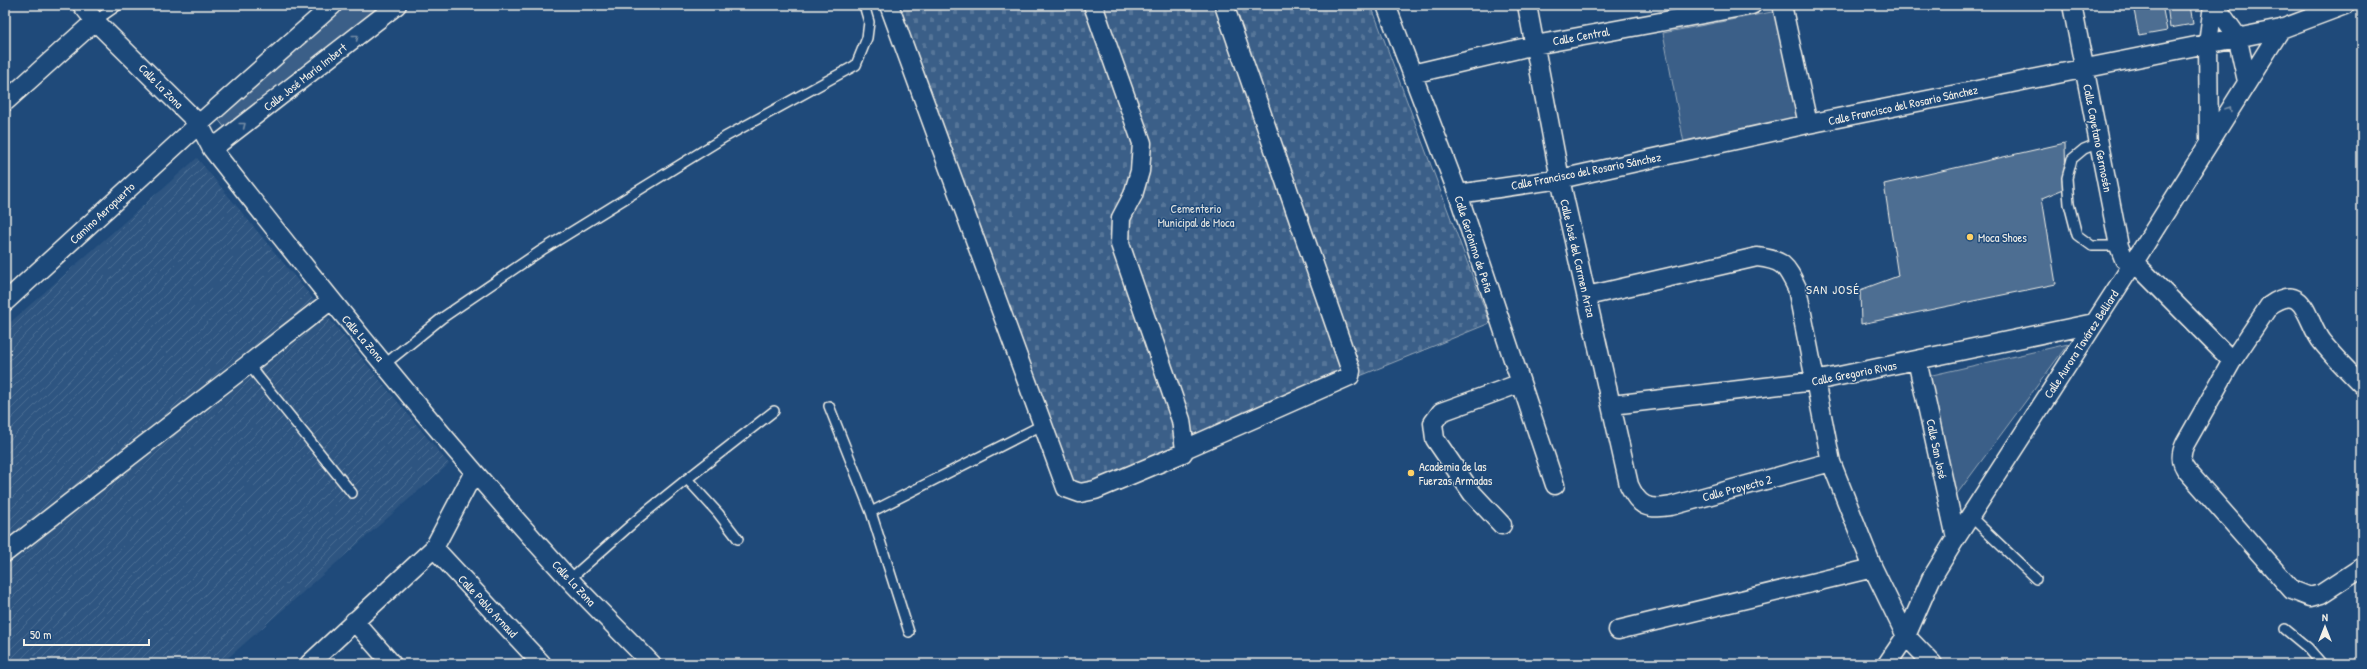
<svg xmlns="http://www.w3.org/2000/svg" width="2367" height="669" viewBox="0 0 2367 669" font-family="'Patrick Hand',sans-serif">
  <defs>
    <pattern id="industrial-furrows" width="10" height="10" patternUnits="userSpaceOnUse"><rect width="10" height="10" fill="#2d5581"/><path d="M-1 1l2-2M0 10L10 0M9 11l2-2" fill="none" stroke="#4c6e93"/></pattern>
    <pattern id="cemetery-stones" width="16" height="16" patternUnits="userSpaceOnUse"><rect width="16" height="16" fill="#3a5f88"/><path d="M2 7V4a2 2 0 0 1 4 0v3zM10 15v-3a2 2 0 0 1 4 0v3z" fill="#577699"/></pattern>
  </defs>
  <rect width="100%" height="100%" fill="#1f4a7a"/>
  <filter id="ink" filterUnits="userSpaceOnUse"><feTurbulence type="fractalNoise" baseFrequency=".025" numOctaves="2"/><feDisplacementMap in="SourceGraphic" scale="8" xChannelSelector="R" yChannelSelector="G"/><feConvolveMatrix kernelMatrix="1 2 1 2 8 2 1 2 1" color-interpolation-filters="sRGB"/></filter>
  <g filter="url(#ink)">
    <path fill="url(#industrial-furrows)" d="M 197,158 L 449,464 L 221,664 L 5,664 L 5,327 Z"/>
    <path fill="url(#cemetery-stones)" stroke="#97a8b8" d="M 894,5 L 1371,5 L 1490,323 L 1073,493 Z"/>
    <path fill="#3a5f88" stroke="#97a8b8" d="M 343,5 L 381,5 L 226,129 L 217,118 Z
      M 1777,11 L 1803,120 L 1684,143 L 1663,33 Z
      M 2068,344 L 1954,498 L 1928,376 Z"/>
    <path fill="#4d6e92" stroke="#f4f1e8" d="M 2133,5 L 2162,5 L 2167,31 L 2139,36 Z
      M 2167,5 L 2190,5 L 2193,24 L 2170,28 Z
      M 2065,143 L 2066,188 L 2042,198 L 2056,284 L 1861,324 L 1860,290 L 1898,276 L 1884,184 Z"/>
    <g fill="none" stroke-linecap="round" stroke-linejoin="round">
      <defs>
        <path id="service" d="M 95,21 L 118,5
          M 2099,143 L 2084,149 L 2072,159 L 2067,178 L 2069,204 L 2077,235 L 2092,246 L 2119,246
          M 385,364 L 442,318 L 542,250 L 725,137 L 856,65 L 867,38 L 869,22 L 864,5
          M 249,365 L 352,493
          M 829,406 L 871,512
          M 687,479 L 774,411
          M 1970,516 L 2036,579
          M 570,579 L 641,516 L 687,479 L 718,513 L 738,539
          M 2285,629 L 2308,648 L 2322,664
          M 909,632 L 871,512 L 1044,424"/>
        <path id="minor" d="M 82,5 L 95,21 L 199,124 L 212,149 C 327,296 443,441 569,579 C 596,608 625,636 652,664
          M 889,5 L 1066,488 L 1080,493 L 1095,490 L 1183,453 L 1185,449 L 1181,420 L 1120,244 L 1121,218 L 1133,195 L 1140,171 L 1142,143 L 1093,5
          M 1386,5 L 1458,194 L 1555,485
          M 1527,5 L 1560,179 L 1629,485 C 1639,507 1648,510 1671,506 L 1831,462
          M 1782,5 L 1808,124
          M 2072,5 L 2119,246 L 2124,259 L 2134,262 L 2232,361
          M 2215,5 L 2237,36 L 2247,81
          M 1412,74 L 1535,45 L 1752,5
          M 5,102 L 95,21
          M 2209,141 L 2208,43 L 2213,5
          M 212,149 L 397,5
          M 1458,194 L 1560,179 L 1808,124 L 2281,29 L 2345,5
          M 1587,296 L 1757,257 C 1783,260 1786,265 1797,288 L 1831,462 L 1873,568 L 1906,636 L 1933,664
          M 5,302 L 199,124 L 333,5
          M 1917,360 L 1956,538
          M 2362,385 C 2348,371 2334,357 2322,342 C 2306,323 2306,279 2269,306 L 2232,361 L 2185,444 C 2180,455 2180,463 2188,472 L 2292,590 L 2310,597 L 2321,594 L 2362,567
          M 1612,405 L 1815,381 L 2094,323
          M 1185,449 L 1350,376 L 1351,371 L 1224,5
          M 1502,525 L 1472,493 L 1435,439 L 1433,423 L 1441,412 L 1521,383
          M 434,548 L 542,664
          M 5,553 L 330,301
          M 354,621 L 392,664
          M 1618,630 L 1873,568
          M 309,664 L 434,548 L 474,472
          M 1887,664 L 1906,636 L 1931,579 L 1956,538 L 2134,262 L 2281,29"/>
      </defs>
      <use href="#service" stroke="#f4f1e8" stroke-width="12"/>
      <use href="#minor" stroke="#f4f1e8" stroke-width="21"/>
      <use href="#service" stroke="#1f4a7a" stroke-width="9"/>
      <use href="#minor" stroke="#1f4a7a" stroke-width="18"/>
    </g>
    <defs><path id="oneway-chevron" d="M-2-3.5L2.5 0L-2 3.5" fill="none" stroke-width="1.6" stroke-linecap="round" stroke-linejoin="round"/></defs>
    <g stroke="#748da6">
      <use href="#oneway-chevron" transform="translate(356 37) rotate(-38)"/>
      <use href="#oneway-chevron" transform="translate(2229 109) rotate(-58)"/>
      <use href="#oneway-chevron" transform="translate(243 125) rotate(-38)"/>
    </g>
  </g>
  <g fill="#ffd166" stroke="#1f4a7a" stroke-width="1.5">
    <circle cx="1970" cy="237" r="4"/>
    <circle cx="1411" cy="473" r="4"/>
  </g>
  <g text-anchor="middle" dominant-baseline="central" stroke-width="3" stroke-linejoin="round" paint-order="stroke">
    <g font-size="12" fill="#f4f1e8" stroke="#1f4a7a">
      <text transform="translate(1581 36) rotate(-10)">Calle Central</text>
      <text transform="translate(305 77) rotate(-38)">Calle José María Imbert</text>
      <text transform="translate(161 86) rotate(45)">Calle La Zona</text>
      <text transform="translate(1903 105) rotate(-12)">Calle Francisco del Rosario Sánchez</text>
      <text transform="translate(2098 138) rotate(79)">Calle Cayetano Germosén</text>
      <text transform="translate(1586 171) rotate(-11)">Calle Francisco del Rosario Sánchez</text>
      <text transform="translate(102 213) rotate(-43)">Camino Aeropuerto</text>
      <text transform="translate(1474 244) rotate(72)">Calle Gerónimo de Peña</text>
      <text transform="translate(1578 258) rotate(77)">Calle José del Carmen Ariza</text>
      <text transform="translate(363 338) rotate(49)">Calle La Zona</text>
      <text transform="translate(2081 344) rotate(-57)">Calle Aurora Tavárez Belliard</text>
      <text transform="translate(1854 373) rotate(-11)">Calle Gregorio Rivas</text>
      <text transform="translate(1937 449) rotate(78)">Calle San José</text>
      <text transform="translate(1737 488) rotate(-15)">Calle Proyecto 2</text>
      <text transform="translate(574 583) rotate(47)">Calle La Zona</text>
      <text transform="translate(488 606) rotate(47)">Calle Pablo Arnaud</text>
    </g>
    <g font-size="12" fill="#e1e2de" stroke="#1f4a7a">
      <text x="1196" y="208">Cementerio<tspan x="1196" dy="14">Municipal de Moca</tspan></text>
    </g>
    <g font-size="12" fill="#f4f1e8" stroke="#1f4a7a" text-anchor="start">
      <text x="1978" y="237">Moca Shoes</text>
      <text x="1419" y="466">Academia de las<tspan x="1419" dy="14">Fuerzas Armadas</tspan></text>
    </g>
    <g font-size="13" letter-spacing="1" fill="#f4f1e8" stroke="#1f4a7a">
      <text x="1833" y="289">SAN JOSÉ</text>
    </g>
  </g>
  <rect width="2367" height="669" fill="none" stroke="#1f4a7a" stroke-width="20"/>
  <rect x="10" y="10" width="2347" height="649" fill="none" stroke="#f4f1e8" stroke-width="1.5" filter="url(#ink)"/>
  <g transform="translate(2325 627)" stroke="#1f4a7a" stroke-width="3" paint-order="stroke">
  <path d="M0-3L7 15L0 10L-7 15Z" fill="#f4f1e8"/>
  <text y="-6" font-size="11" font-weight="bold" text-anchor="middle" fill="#f4f1e8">N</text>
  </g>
  <path d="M24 639v6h125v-6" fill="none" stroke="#f4f1e8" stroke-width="2"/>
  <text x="30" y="639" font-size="12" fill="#f4f1e8" stroke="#1f4a7a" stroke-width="3" paint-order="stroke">50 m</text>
</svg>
